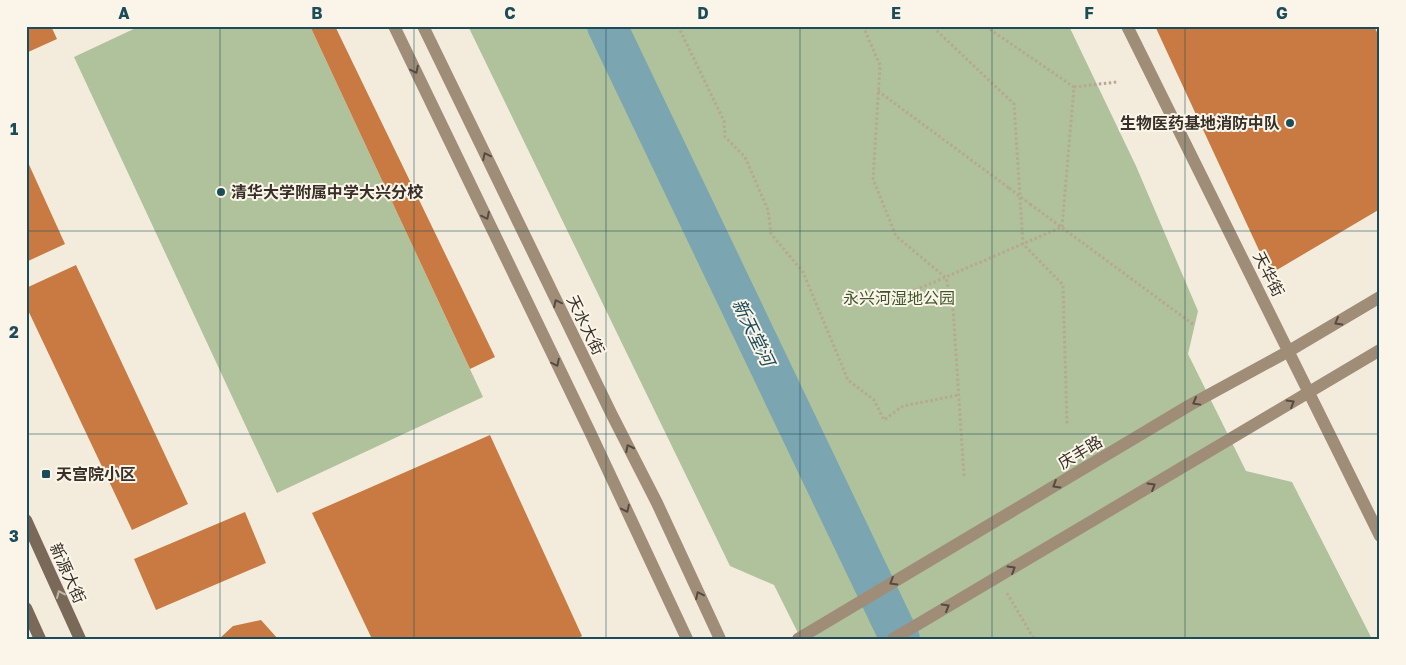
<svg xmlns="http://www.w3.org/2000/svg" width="1406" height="665" viewBox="0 0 1406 665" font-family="'Golos Text','Noto Sans SC',sans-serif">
  <rect width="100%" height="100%" fill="#f3ecdc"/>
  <path fill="#afc29b" d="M 140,26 L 310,26 L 483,397 L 277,493 L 74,57 Z
    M 468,26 L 1069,26 L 1136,166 L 1198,311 L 1188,354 L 1246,471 L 1292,482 L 1372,639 L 801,639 L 774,585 L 730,566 Z"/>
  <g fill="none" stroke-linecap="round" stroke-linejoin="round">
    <path stroke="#7aa5b1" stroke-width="40" d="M 607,26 L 900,639"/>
  </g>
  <path fill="#c97a43" d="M 26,26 L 51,26 L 57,39 L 26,53 Z
    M 310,26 L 335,26 L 495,357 L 470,369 Z
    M 1155,26 L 1374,26 L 1380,38 L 1380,209 L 1270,274 Z
    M 26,158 L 65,244 L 26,262 Z
    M 76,265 L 188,504 L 132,530 L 26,306 L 26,288 Z
    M 490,435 L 582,636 L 577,639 L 372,639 L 312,513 Z
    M 245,512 L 266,563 L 156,610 L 134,559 Z
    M 261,620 L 278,639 L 219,639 L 233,626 Z"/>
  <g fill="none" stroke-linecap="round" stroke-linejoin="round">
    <path stroke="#b7a891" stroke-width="3" stroke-dasharray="2.5 2.5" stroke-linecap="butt" d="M 678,26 L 724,121 L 725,137 L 745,157 L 768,210 L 771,234 L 803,272 L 848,380 L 874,400 L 884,420 L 903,406 L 959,395
      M 863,26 L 880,65 L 873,179 L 896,236 L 946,278 L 953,308 L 964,476
      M 936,26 L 936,30 L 1014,104 L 1023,244 L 1063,285 L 1067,425
      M 1074,87 L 1117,82
      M 878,91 L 1009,188
      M 1030,204 L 1194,325
      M 883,304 L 1062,227 L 1074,87 L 985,26
      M 1007,593 L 1034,639"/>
    <path stroke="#9f8d78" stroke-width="12" d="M 394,26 L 590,432 L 687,639
      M 423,26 L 611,413 L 657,503 L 720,639
      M 1127,26 L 1380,536
      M 798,639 L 1190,405 L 1289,351 L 1380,297
      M 893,639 L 1380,350"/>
    <path stroke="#7a6958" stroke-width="12" d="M 26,520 L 80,639
      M 26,608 L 40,639"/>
    <path stroke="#b7a891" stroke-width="3" stroke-dasharray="2.5 2.5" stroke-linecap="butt" d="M 1009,188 L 1030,204"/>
  </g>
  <defs><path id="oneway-chevron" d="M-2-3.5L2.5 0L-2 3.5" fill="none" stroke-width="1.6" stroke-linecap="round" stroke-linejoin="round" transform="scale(1.25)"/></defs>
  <g stroke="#564b40">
    <use href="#oneway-chevron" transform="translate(415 70) rotate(64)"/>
    <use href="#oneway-chevron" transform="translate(486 156) rotate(-116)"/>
    <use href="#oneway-chevron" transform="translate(486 216) rotate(64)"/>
    <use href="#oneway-chevron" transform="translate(557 303) rotate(-116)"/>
    <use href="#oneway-chevron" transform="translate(1338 322) rotate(150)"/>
    <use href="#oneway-chevron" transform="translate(556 363) rotate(64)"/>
    <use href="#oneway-chevron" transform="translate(1196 402) rotate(151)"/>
    <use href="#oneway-chevron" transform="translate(1291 403) rotate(-31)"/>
    <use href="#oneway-chevron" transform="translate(629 448) rotate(-117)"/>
    <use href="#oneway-chevron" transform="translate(1056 485) rotate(149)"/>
    <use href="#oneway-chevron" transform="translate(1152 486) rotate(-31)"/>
    <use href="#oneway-chevron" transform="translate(626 509) rotate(65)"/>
    <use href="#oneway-chevron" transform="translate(1012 569) rotate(-31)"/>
    <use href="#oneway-chevron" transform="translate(893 582) rotate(149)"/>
    <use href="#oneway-chevron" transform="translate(699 595) rotate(-115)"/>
    <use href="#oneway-chevron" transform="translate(946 607) rotate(-30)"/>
  </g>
  <use stroke="#c0b6a7" href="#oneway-chevron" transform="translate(60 594) rotate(-114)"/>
  <path fill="none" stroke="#1c4c5a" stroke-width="1" stroke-opacity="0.55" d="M 220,26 L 220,639M 414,26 L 414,639M 606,26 L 606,639M 800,26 L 800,639M 992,26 L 992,639M 1185,26 L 1185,639M 26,231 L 1380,231M 26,434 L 1380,434"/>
  <g fill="#1c4c5a" stroke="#faf5e8" stroke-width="2">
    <circle cx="1290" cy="123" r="5"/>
    <circle cx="221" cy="192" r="5"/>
    <rect x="41" y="469" width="10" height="10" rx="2.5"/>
  </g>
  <g text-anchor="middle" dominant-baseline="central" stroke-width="4" stroke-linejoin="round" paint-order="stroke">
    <g font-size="16" font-weight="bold" fill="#372f28" stroke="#faf5e8" text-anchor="start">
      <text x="1280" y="123" text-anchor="end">生物医药基地消防中队</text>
      <text x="231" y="192">清华大学附属中学大兴分校</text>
      <text x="56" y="474">天宫院小区</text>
    </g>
    <g font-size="16" fill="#372f28" stroke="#faf5e8">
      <text transform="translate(1269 274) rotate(63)">天华街</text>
      <text transform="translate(586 325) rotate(64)">天水大街</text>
      <text transform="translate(1080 452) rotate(-31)">庆丰路</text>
      <text transform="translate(68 573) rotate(66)">新源大街</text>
    </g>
    <g font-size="16" fill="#3f562b" stroke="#faf5e8">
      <text x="899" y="298">永兴河湿地公园</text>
    </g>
    <g font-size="18" font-style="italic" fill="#1c4c5a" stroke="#faf5e8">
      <text transform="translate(754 332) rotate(64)">新天堂河</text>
    </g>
  </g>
  <rect width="1406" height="665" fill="none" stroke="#faf5e8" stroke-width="55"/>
  <rect x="28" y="28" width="1350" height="610" fill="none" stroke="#1c4c5a" stroke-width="2"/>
  <g font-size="16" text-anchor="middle" font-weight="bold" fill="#1c4c5a">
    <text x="124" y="19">A</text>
    <text x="317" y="19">B</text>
    <text x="510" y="19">C</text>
    <text x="703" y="19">D</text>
    <text x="896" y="19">E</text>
    <text x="1089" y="19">F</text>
    <text x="1282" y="19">G</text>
    <text x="14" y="135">1</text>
    <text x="14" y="338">2</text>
    <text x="14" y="542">3</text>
  </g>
</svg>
